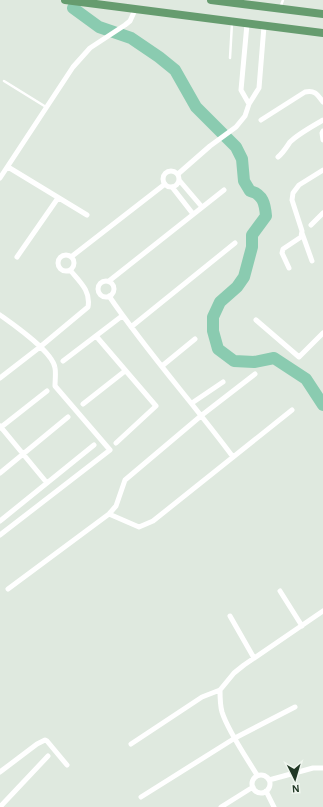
<svg xmlns="http://www.w3.org/2000/svg" width="323" height="807" viewBox="0 0 323 807" font-family="'Alegreya Sans',sans-serif">
  <rect width="100%" height="100%" fill="#dfe9df"/>
  <g fill="none" stroke-linecap="round" stroke-linejoin="round">
    <path stroke="#8acbb0" stroke-width="12" d="M 73,8 L 99,27 L 131,38 L 159,57 L 175,70 L 196,107 L 236,147 L 242,159 L 244,181 L 250,191 C 263,194 265,204 266,216 L 252,235 L 252,247 L 244,277 L 237,287 L 220,302 L 213,317 L 213,331 L 218,349 L 234,361 L 254,362 L 274,358 L 306,379 L 323,405"/>
    <path stroke="#fff" stroke-width="2.5" d="M 280,8 L 283,0
      M 230,58 L 232,23
      M 4,81 L 46,107"/>
    <path stroke="#fff" stroke-width="5" d="M 247,24 L 241,90 L 249,104 L 259,88 L 264,26
      M 261,120 L 305,92 C 315,90 317,94 323,102
      M 323,131 L 322,133 L 323,140
      M 278,157 C 283,153 286,148 290,142 C 298,134 313,126 323,120
      M 8,167 L 87,215
      M163 179a8 8 0 1 1 16 0a8 8 0 1 1-16 0Z
      M 178,174 L 210,146 L 236,127 L 245,116 L 249,104
      M 0,178 L 73,67 L 90,48 L 125,25 L 130,21 L 135,10
      M 179,180 L 202,207
      M 172,187 L 193,214
      M 311,225 L 323,213
      M 302,233 L 312,261
      M58 263a8 8 0 1 1 16 0a8 8 0 1 1-16 0Z
      M 17,257 L 58,198
      M 71,257 L 165,184
      M 289,268 L 282,253 L 283,249 L 301,237 L 302,231 L 292,200 L 293,193 L 299,185 L 323,170
      M98 289a8 8 0 1 1 16 0a8 8 0 1 1-16 0Z
      M 109,281 L 224,190
      M 109,296 C 147,352 193,403 233,457
      M 0,315 C 14,325 53,352 55,368 C 56,373 55,381 55,386 L 110,450 L 0,535
      M 256,320 L 299,357 L 323,333
      M 131,327 L 235,243
      M 96,336 L 156,406 L 116,443
      M 63,361 L 122,316
      M 162,366 L 195,339
      M 0,378 L 40,347 L 88,307 C 91,291 80,282 70,270
      M 192,403 L 223,382
      M 83,404 L 125,371
      M 0,426 L 47,483
      M 0,428 L 47,391
      M 0,473 L 68,417
      M 109,514 L 139,527 L 153,521 L 292,410
      M 0,521 L 94,445
      M 8,589 L 109,514 L 116,506 L 125,480 L 202,415 L 255,374
      M 280,591 L 302,626
      M 230,616 L 254,658
      M 131,744 L 202,697 L 220,690
      M 0,772 L 37,744 L 45,740 L 47,741 L 67,765
      M 257,775 C 246,757 228,731 222,712 C 220,705 220,697 220,690 L 234,673 L 244,665 L 323,611
      M252 784a9 9 0 1 1 18 0a9 9 0 1 1-18 0Z
      M 269,780 L 313,768 L 323,768
      M 266,791 L 274,807
      M 141,797 L 235,738 L 295,707
      M 0,807 L 48,756
      M 221,807 L 253,787"/>
    <path stroke="#669c6f" stroke-width="8" d="M 65,0 L 323,33
      M 211,0 L 323,14"/>
  </g>
  <g transform="translate(295 779) rotate(175)" stroke="#f0f6ef" stroke-width="3" paint-order="stroke">
  <path d="M0-3L7 15L0 10L-7 15Z" fill="#213825"/>
  <text y="-6" font-size="11" font-weight="bold" text-anchor="middle" fill="#213825">N</text>
  </g>
</svg>
